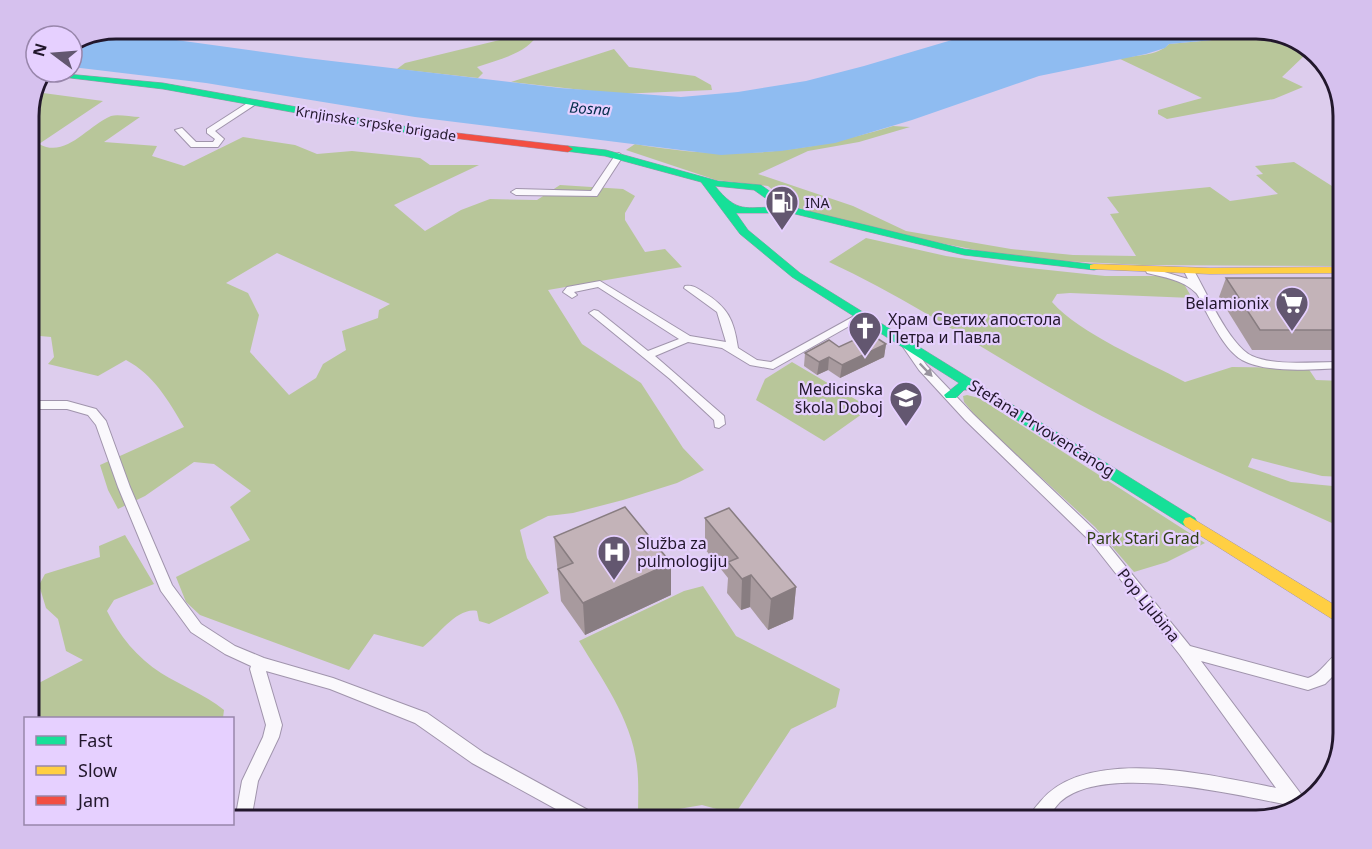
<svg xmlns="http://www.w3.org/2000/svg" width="1372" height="849" viewBox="0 0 1372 849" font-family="'Noto Sans',sans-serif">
  <rect width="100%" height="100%" fill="#ddcded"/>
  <path fill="#b8c69a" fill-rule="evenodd" d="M 541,30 C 528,54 502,58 477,67 L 483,73 L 478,78 L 397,69 L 405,63 Z
    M 1278,34 L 1300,40 L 1304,45 L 1294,46 L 1305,55 L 1282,77 L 1303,87 L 1274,99 L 1167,119 L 1158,114 L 1158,110 L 1202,98 L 1118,58 C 1133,56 1158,56 1169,44 Z
    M 614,49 L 629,67 L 695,76 L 711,85 L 712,90 L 618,94 L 511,82 Z
    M 43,93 L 103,101 L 39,144 C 66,159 87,126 111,116 C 118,114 131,117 140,117 L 104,142 L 157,146 L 152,156 L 184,166 L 243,137 L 295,145 L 317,154 L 352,151 L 420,158 L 430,165 L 479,165 L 394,205 L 425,231 L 461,210 L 490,199 L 537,200 L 560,185 L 623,189 L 635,196 L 625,213 L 625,220 L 645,252 L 665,249 L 682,267 L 548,290 L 582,344 L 641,383 L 683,448 L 704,470 L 677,483 L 623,500 L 573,513 L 548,516 L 520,530 L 527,558 L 549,593 L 489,624 L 479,621 L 477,611 C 457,607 438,636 423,647 L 374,634 L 349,670 L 200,615 L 186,602 L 176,577 L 250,540 L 230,507 L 251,491 L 214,464 L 194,462 L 145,496 L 118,509 L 108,490 L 100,465 L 184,427 C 168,400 154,375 126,360 L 98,376 L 48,364 L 54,357 L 51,337 L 29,335 L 29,111 L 36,95 ZM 277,253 L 390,304 L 379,310 L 378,318 L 342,331 L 346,350 L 323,364 L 316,378 L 289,395 L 250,352 L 259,315 L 248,293 L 226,283 Z
    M 893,126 L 910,127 L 859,142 L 808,151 L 758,174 L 853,206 L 906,231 L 1011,249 L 1073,255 L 1136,256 L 1110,214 L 1119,213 L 1107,197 L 1210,187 L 1230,201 L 1278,194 L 1256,175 L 1263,174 L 1255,166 L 1294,162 L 1343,193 L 1343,266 L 1142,265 L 1062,261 L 981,251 L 859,227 L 790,205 L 768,186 L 716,180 L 626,150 L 635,144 C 732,161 800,154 893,126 Z
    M 866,238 L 946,256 L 1020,267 L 1105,276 L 1165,276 L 1184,284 L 1192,298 L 1070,293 L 1057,294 L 1052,302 C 1080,334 1146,361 1185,382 L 1232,367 L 1308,368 L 1316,380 L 1343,381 L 1343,477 L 1322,476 L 1252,458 L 1248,467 L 1291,482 L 1343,487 L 1343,528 C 1255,488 1164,450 1079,404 C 995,358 916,302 829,262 Z
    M 792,362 L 865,405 L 857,409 L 862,414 L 824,441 L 756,400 L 765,379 Z
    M 967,395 L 979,398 L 1205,543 L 1167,562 L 1134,572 L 1095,527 L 979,420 L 964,402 L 963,396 Z
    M 125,535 L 154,584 L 114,600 L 107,611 C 119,635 137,658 161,673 C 182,686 204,694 224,710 L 223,718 L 29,718 L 29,682 L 35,685 L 83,660 L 66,651 L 58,619 L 46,608 L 39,585 L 45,574 L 100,557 L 99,546 Z
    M 703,586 L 736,636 L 840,689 L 836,707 L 791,729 L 735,814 L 702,805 L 638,816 C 638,800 639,782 637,766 C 632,720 602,679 579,641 L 684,591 Z"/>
  <path fill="#8fbcf1" d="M 1256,29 L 1278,34 L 1169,44 L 1165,48 L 1146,54 L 1039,76 L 912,120 L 835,143 L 781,151 L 721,155 L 415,117 L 206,83 L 72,67 L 72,47 L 111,31 L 306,58 L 560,88 L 681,97 L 738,92 L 806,81 L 864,66 L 989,29 Z"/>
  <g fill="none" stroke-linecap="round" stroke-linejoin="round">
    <defs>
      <path id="street" d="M 252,100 L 259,102 L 215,131 L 224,139 L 218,147 L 191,147 L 175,130 L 182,128 L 196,142 L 213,142 L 215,139 L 207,133 L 207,129 Z
        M 619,153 L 623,156 L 597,196 L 516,195 L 511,192 L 516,189 L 591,191 L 616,154 Z
        M 1151,268 L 1188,279 L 1184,271 L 1189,268 L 1193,269 C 1206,291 1229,345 1252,356 C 1276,367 1316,361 1343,362 L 1343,368 C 1314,369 1268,374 1242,360 C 1225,350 1213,324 1204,308 C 1201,303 1199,295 1195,292 C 1183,280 1163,277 1147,273 L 1146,271 Z
        M 600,281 L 690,336 L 726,342 L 717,312 L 684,288 L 685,286 C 693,285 697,288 703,292 C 728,307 734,320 738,348 L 757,360 L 771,362 L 858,314 L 866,314 L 867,316 L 773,369 L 750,365 L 722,348 L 688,342 L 655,356 L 724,416 L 725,424 L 719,428 L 715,427 L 714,420 L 670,379 L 589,313 L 594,310 L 598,311 L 648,351 L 679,339 L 598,287 L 574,292 L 577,295 L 572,298 L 563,292 L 567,287 Z
        M 906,341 L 910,342 L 927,366 L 973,414 L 1101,536 L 1190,646 L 1308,678 C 1323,673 1329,655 1343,651 L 1343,666 L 1325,684 L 1308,690 L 1201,661 L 1307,802 L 1300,809 L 1293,811 L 1289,805 C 1236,795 1103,762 1060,802 C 1055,807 1050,815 1046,820 L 1028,820 C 1030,813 1035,808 1040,802 C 1087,744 1213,776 1276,788 L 1180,655 L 1091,542 L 965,420 L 919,370 L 901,344 Z
        M 29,401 L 67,401 L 96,409 L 106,421 L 130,487 L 172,585 L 201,624 L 235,646 L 264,658 L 333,678 L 427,713 L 484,753 L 597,815 L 599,820 L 576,820 L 472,763 L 415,723 L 330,689 L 266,671 L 282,725 L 279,737 L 258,781 L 251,820 L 235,820 L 242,781 L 263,737 L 266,725 L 250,669 L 251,666 L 225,654 L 191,632 L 161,591 L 118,487 L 96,425 L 88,415 L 67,409 L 29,409 Z"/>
      <path id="fast" d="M 46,72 L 163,83 L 414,128 L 419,131 L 414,134 L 163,89 L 45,75 Z
        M 568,146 L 606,150 L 718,181 L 761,185 L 792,207 L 964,249 L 1098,265 L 1098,269 L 1094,270 L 964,255 L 791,213 L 736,213 L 748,230 L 800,273 L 1195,518 L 1197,522 L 1195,526 L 1185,526 L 969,390 L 964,390 L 956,398 L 946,398 L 944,395 L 959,383 L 792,277 L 740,234 L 701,182 L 605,156 L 565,151 L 565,147 ZM 715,186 L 754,190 L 778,207 C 744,207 738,214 715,186 Z"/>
      <path id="slow" d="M 1094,264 L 1210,268 L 1343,267 L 1343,273 L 1210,274 L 1090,269 L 1090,265 Z
        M 1190,517 L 1343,610 L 1343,624 L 1337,622 L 1185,526 L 1183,522 L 1185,518 Z"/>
      <path id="jam" d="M 414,128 L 568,146 L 573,149 L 568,152 L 411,133 L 411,129 Z"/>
    </defs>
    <use href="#street" stroke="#a094ac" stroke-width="2"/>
    <use href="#fast" stroke="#a094ac" stroke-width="1"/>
    <use href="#slow" stroke="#a094ac" stroke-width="1"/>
    <use href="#jam" stroke="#a094ac" stroke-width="1"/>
    <use href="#street" fill="#faf8fc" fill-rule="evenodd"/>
    <use href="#fast" fill="#16e098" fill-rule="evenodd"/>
    <use href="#slow" fill="#ffcf43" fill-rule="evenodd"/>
    <use href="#jam" fill="#f24e42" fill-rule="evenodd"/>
  </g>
  <path fill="#a89a9e" d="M 1226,278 L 1343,283 L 1343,350 L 1252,350 L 1219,297 Z
    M 886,344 L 884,357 L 840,378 L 828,370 L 817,375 L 804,366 L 805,353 L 839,347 Z
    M 705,518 L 796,587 L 793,619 L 768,630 L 750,607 L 741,610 L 727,593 L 728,578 L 705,549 Z
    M 554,537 L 671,595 L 585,635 L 561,601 Z"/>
  <path fill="#887d81" d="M 886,344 L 884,357 L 840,378 L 842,365 Z
    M 829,357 L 828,370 L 817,375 L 819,362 Z
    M 671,563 L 671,595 L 585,635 L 583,603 Z
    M 751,575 L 750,607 L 741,610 L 742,579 Z
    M 796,587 L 793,619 L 768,630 L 771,599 Z"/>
  <path fill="#c3b3b8" stroke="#887d81" stroke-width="1.5" d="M 1226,278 L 1339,278 L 1343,283 L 1343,330 L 1260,330 Z
    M 869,333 L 886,344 L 842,365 L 829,357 L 819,362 L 805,353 L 829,340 L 839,347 Z
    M 625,507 L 671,563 L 583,603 L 558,569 L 573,563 L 554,537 Z
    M 729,508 L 796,587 L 771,599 L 751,575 L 742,579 L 728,562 L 738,558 L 705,518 Z"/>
  <defs><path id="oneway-solid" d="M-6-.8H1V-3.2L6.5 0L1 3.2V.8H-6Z" transform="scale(1.5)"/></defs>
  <use fill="#99939e" href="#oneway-solid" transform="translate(926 370) rotate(46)"/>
  <defs>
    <symbol id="fuel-pin" viewBox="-11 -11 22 30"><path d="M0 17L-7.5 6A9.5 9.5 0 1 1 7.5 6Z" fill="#635770" stroke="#e6d0ff"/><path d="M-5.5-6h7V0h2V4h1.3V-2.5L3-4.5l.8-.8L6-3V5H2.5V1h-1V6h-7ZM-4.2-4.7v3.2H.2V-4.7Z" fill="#fff"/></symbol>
    <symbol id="supermarket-pin" viewBox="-11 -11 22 30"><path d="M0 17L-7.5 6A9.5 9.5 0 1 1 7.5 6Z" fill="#635770" stroke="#e6d0ff"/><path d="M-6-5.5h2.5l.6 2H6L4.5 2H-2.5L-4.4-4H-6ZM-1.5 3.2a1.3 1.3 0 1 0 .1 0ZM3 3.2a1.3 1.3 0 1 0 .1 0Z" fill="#fff"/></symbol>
    <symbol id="church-pin" viewBox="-11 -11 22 30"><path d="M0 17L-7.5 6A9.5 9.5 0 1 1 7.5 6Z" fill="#635770" stroke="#e6d0ff"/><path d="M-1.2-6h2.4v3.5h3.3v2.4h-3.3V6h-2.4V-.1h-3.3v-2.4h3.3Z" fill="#fff"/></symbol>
    <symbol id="school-pin" viewBox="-11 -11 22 30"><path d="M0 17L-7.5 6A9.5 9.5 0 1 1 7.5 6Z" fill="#635770" stroke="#e6d0ff"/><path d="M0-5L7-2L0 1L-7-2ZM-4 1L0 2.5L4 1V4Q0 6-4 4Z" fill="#fff"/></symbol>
    <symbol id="hospital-pin" viewBox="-11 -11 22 30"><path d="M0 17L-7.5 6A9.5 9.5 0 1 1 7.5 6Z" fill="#635770" stroke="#e6d0ff"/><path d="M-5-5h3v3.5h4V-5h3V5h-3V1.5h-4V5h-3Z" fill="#fff"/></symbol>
  </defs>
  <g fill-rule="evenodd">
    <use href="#fuel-pin" x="763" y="183" width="38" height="52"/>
    <use href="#supermarket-pin" x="1273" y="284" width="38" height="52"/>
    <use href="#church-pin" x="846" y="309" width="38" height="52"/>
    <use href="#school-pin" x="887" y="379" width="38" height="52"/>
    <use href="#hospital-pin" x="595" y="533" width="38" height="52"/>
  </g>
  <g text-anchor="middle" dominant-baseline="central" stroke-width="4.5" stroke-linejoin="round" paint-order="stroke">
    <g font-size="14" fill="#22172c" stroke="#e6d0ff">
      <text transform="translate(376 123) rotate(9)">Krnjinske srpske brigade</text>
    </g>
    <g font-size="14" fill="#22172c" stroke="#e6d0ff" text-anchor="start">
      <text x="805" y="202">INA</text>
    </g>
    <g font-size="15" font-style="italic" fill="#052e4c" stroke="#e6d0ff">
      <text transform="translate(590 108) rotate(4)">Bosna</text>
    </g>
    <g font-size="16" fill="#22172c" stroke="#e6d0ff" text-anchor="end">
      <text x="1269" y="303">Belamionix</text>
      <text x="888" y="319" text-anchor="start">Храм Светих апостола<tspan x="888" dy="18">Петра и Павла</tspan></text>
      <text x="883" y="389">Medicinska<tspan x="883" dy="18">škola Doboj</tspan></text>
      <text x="637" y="543" text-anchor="start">Služba za<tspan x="637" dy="18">pulmologiju</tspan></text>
    </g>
    <g font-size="16" fill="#22172c" stroke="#e6d0ff">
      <text transform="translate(1042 428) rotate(32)">Stefana Prvovenčanog</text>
      <text transform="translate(1149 605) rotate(51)">Pop Ljubina</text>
    </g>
    <g font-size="16" fill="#2f3f13" stroke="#e6d0ff">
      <text x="1143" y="538">Park Stari Grad</text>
    </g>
  </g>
  <path d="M0 0H1372V849H0ZM116 39H1256A77 77 0 0 1 1333 116V733A77 77 0 0 1 1256 810H116A77 77 0 0 1 39 733V116A77 77 0 0 1 116 39Z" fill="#d6c1ee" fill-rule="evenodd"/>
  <path fill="none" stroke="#22172c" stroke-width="3" d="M116 39H1256A77 77 0 0 1 1333 116V733A77 77 0 0 1 1256 810H116A77 77 0 0 1 39 733V116A77 77 0 0 1 116 39Z"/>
  <rect x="24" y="717" width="210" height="108" fill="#e6d0ff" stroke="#9886ab" stroke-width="1.5"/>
  <rect x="36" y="736" width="30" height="9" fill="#16e098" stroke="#9886ab" stroke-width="1.5"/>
  <text x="78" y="747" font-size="18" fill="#22172c">Fast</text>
  <rect x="36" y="766" width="30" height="9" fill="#ffcf43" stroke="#9886ab" stroke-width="1.5"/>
  <text x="78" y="777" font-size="18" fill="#22172c">Slow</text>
  <rect x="36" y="796" width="30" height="9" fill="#f24e42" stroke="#9886ab" stroke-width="1.5"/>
  <text x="78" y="807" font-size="18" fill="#22172c">Jam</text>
  <g transform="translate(54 54) rotate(286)"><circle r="28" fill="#e6d0ff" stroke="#9886ab" stroke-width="1.5"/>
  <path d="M0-4.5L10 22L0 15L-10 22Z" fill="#635770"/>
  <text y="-9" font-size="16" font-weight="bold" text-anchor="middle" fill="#22172c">N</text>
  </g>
</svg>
